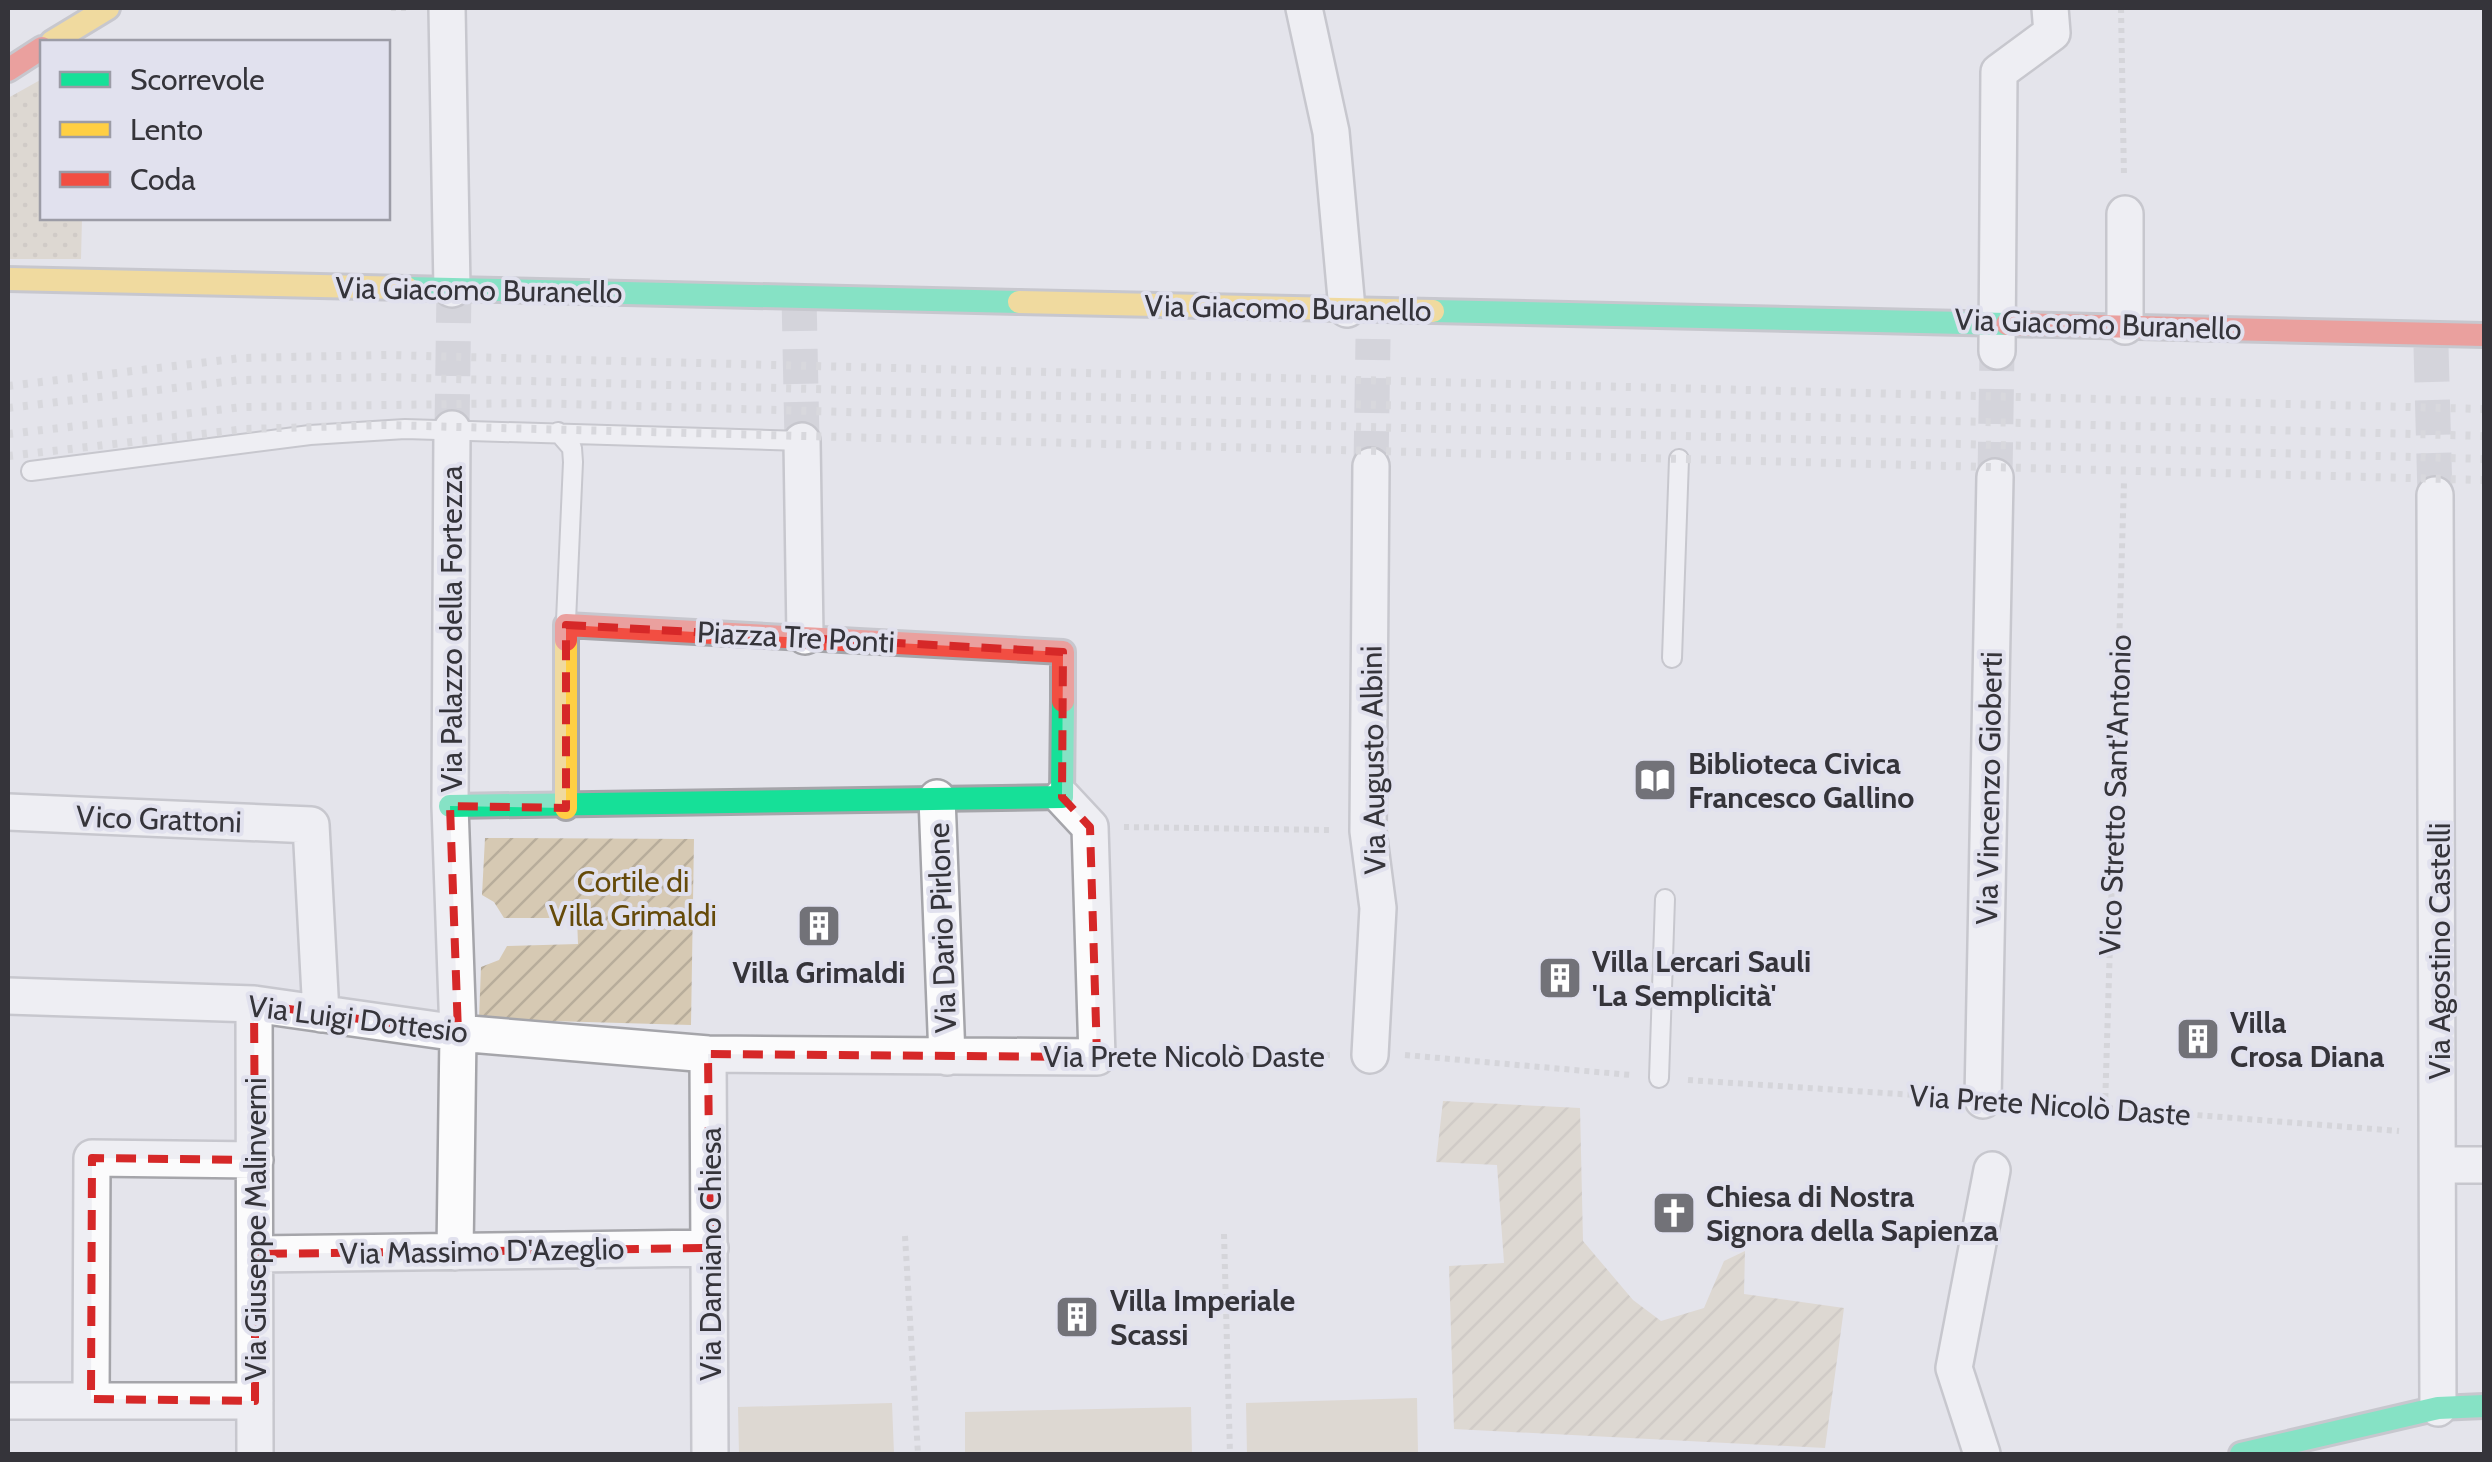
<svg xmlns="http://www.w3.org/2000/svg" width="2492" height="1462" viewBox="0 0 2492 1462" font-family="Cabin,sans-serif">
  <defs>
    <pattern id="park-dots" width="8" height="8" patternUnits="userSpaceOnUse" patternTransform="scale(2.5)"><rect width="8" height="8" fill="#d6c9b3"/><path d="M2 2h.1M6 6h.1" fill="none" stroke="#b8ad9b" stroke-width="1.8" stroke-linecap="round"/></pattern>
    <pattern id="garden-furrows" width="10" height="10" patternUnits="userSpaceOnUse" patternTransform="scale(2.5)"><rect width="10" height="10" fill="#d6c9b3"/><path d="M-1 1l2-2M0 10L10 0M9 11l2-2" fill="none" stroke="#b8ad9b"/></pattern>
  </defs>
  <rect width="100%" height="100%" fill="#e4e4eb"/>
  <path fill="#d6c9b3" d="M 1417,1398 L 1418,1454 L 1247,1454 L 1246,1403 Z
    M 892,1403 L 894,1454 L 739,1454 L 738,1407 Z
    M 1191,1407 L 1192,1454 L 965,1454 L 965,1412 Z"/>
  <path fill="url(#park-dots)" d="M 42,79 L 42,218 L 82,218 L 81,259 L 8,259 L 8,98 Z"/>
  <path fill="url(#garden-furrows)" d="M 485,838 L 694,839 L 691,1025 L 479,1019 L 481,967 L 499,960 L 507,946 L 578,944 L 577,918 L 504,918 L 494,902 L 482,895 Z
    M 1443,1101 L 1580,1108 L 1583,1241 L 1633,1300 L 1661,1321 L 1704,1308 L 1724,1261 L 1745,1251 L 1744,1294 L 1844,1308 L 1825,1448 L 1454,1429 L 1449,1266 L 1504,1263 L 1497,1165 L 1436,1162 Z"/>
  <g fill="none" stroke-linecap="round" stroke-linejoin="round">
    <path stroke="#c1c1c8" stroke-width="35" stroke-dasharray="35 18" stroke-linecap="butt" d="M 799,296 L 802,441
      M 2431,347 L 2435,495
      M 452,429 L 454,289
      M 1371,466 L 1373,339
      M 1995,477 L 1997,351"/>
    <defs>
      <path id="lane" d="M 558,432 L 572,448 L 573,462 L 566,621
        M 31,471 L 310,435 L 405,429 L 802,441
        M 1672,658 L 1679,459
        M 1659,1078 L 1665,899"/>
      <path id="street" d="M 447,8 L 452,289
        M 1304,8 L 1331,132 L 1347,309
        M 2125,214 L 2125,326
        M 1997,351 L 1999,72 L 2052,33 L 2050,8
        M 452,429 L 450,806 L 458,1033 L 455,1252
        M 802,441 L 805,636
        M 2435,495 L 2438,1408
        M 937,798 L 947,1057
        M 8,812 L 311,825 L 321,1014
        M 8,996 L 254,1004 L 458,1033 L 708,1054 L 1097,1057 L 1090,827 L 1062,797
        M 254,1004 L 255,1454
        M 708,1054 L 710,1454
        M 1370,1055 L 1378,908 L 1368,831 L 1371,466
        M 1983,1100 L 1995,477
        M 2440,1165 L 2484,1165
        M 255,1254 L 710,1248
        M 91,1399 L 92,1158 L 255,1160
        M 8,1401 L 255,1401
        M 1982,1454 L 1954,1368 L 1992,1170"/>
      <path id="fast" d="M 407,288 L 1019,302
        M 1433,311 L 2007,324
        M 450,806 L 1062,797 L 1063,701
        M 2241,1454 L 2438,1408 L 2484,1406"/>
      <path id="slow" d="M 52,42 L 108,8
        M 8,279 L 407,288
        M 1019,302 L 1433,311
        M 566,640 L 566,808"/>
      <path id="jam" d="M 8,70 L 42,48
        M 2007,324 L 2484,335
        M 566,640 L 566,625 L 1063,652 L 1063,701"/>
    </defs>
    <use href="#lane" stroke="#a5a5aa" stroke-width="22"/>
    <use href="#street" stroke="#a5a5aa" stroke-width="40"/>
    <use href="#fast" stroke="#a5a5aa" stroke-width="28"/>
    <use href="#slow" stroke="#a5a5aa" stroke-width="28"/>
    <use href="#jam" stroke="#a5a5aa" stroke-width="28"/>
    <path stroke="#c3c3c6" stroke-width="6" stroke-dasharray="5 5" stroke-linecap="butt" d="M 391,8 L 411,8
      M 2121,8 L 2124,177
      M 1124,827 L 1332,830
      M 1405,1055 L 1631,1075
      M 1135,1056 L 1332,1055
      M 1688,1080 L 1945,1097
      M 2018,1101 L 2399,1131
      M 2105,1108 L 2124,482
      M 1224,1234 L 1230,1454
      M 905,1236 L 918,1454"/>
    <use href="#lane" stroke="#fbfbfc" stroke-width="18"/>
    <use href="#street" stroke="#fbfbfc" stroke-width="35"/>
    <use href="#fast" stroke="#16e098" stroke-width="22"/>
    <use href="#slow" stroke="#ffcf43" stroke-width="22"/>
    <use href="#jam" stroke="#f24e42" stroke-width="22"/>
    <path stroke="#cacacc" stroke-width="8" stroke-dasharray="5 10" stroke-linecap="butt" d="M 8,386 L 241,358 L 387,355 L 2484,409
      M 8,408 L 241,380 L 385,377 L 2484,436
      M 8,434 L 243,407 L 532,403 L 2484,459
      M 8,456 L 246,429 L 384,425 L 2484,480"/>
  </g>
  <path d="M0 0H2492V1462H0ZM 566,625 L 1063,652 L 1062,797 L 1090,827 L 1097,1057 L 708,1054 L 710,1248 L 255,1254 L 255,1401 L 91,1399 L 92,1158 L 255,1160 L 254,1004 L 458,1033 L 450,806 L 566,808 Z" fill="#e4e4eb" fill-opacity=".55" fill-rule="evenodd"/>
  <path fill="none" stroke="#d62828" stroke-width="8" stroke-dasharray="20 12" stroke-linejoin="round" d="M 566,625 L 1063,652 L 1062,797 L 1090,827 L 1097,1057 L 708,1054 L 710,1248 L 255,1254 L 255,1401 L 91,1399 L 92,1158 L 255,1160 L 254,1004 L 458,1033 L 450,806 L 566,808 Z"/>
  <defs>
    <symbol id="library-square" viewBox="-11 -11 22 22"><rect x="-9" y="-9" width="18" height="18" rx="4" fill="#727278" stroke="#e1e1ee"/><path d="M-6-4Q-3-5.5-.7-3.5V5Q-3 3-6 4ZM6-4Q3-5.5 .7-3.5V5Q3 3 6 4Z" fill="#fff"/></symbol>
    <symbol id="building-square" viewBox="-11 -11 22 22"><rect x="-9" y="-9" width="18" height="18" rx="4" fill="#727278" stroke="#e1e1ee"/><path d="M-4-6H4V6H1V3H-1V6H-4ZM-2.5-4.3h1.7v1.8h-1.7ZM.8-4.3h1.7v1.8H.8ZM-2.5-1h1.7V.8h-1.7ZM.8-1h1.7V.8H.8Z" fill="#fff"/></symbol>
    <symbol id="church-square" viewBox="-11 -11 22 22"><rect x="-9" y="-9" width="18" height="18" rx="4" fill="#727278" stroke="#e1e1ee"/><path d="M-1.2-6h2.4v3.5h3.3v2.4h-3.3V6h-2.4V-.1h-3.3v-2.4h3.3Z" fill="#fff"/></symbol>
  </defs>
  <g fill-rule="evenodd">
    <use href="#library-square" x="1630" y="755" width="50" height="50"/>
    <use href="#building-square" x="794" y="901" width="50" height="50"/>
    <use href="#building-square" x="1535" y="953" width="50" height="50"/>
    <use href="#building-square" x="2173" y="1014" width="50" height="50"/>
    <use href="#church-square" x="1649" y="1188" width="50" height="50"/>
    <use href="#building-square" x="1052" y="1292" width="50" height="50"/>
  </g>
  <g text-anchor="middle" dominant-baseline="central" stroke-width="8" stroke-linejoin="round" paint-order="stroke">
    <g font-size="30" fill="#35343a" stroke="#e1e1ee">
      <text transform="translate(479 290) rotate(1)">Via Giacomo Buranello</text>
      <text transform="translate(1288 308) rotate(1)">Via Giacomo Buranello</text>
      <text transform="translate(2098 324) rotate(2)">Via Giacomo Buranello</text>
      <text transform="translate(451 629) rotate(-90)">Via Palazzo della Fortezza</text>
      <text transform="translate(796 637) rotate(3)">Piazza Tre Ponti</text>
      <text transform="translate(1373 760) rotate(-91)">Via Augusto Albini</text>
      <text transform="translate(1989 788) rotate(-89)">Via Vincenzo Gioberti</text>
      <text transform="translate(2115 795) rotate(-88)">Vico Stretto Sant'Antonio</text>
      <text transform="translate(159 819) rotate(2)">Vico Grattoni</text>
      <text transform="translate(942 928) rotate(-92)">Via Dario Pirlone</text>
      <text transform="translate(2439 951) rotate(-90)">Via Agostino Castelli</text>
      <text transform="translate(358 1019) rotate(7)">Via Luigi Dottesio</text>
      <text x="1184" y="1056">Via Prete Nicolò Daste</text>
      <text transform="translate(2050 1105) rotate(4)">Via Prete Nicolò Daste</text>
      <text transform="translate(255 1229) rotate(-90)">Via Giuseppe Malinverni</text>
      <text transform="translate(482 1251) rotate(-1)">Via Massimo D'Azeglio</text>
      <text transform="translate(710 1254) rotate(-90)">Via Damiano Chiesa</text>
    </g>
    <g font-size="30" font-weight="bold" fill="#35343a" stroke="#e1e1ee" text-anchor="start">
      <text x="1688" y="763">Biblioteca Civica<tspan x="1688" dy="34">Francesco Gallino</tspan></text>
      <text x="1592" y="961">Villa Lercari Sauli<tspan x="1592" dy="34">'La Semplicità'</tspan></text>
      <text x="819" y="972" text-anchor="middle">Villa Grimaldi</text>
      <text x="2230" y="1022">Villa<tspan x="2230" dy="34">Crosa Diana</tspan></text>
      <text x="1706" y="1196">Chiesa di Nostra<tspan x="1706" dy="34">Signora della Sapienza</tspan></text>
      <text x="1110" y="1300">Villa Imperiale<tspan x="1110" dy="34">Scassi</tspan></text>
    </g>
    <g font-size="30" fill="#654a09" stroke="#e1e1ee">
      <text x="633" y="881">Cortile di<tspan x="633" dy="34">Villa Grimaldi</tspan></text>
    </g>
  </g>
  <rect width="2492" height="1462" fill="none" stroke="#35343a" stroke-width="20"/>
  <rect x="40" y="40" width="350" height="180" fill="#e1e1ee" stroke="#9c9ca6" stroke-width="2.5"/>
  <rect x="60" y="72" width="50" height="15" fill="#16e098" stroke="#9c9ca6" stroke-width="2.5"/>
  <text x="130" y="90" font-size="30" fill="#35343a">Scorrevole</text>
  <rect x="60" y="122" width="50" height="15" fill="#ffcf43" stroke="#9c9ca6" stroke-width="2.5"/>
  <text x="130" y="140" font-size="30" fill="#35343a">Lento</text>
  <rect x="60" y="172" width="50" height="15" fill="#f24e42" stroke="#9c9ca6" stroke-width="2.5"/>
  <text x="130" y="190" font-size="30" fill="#35343a">Coda</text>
</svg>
